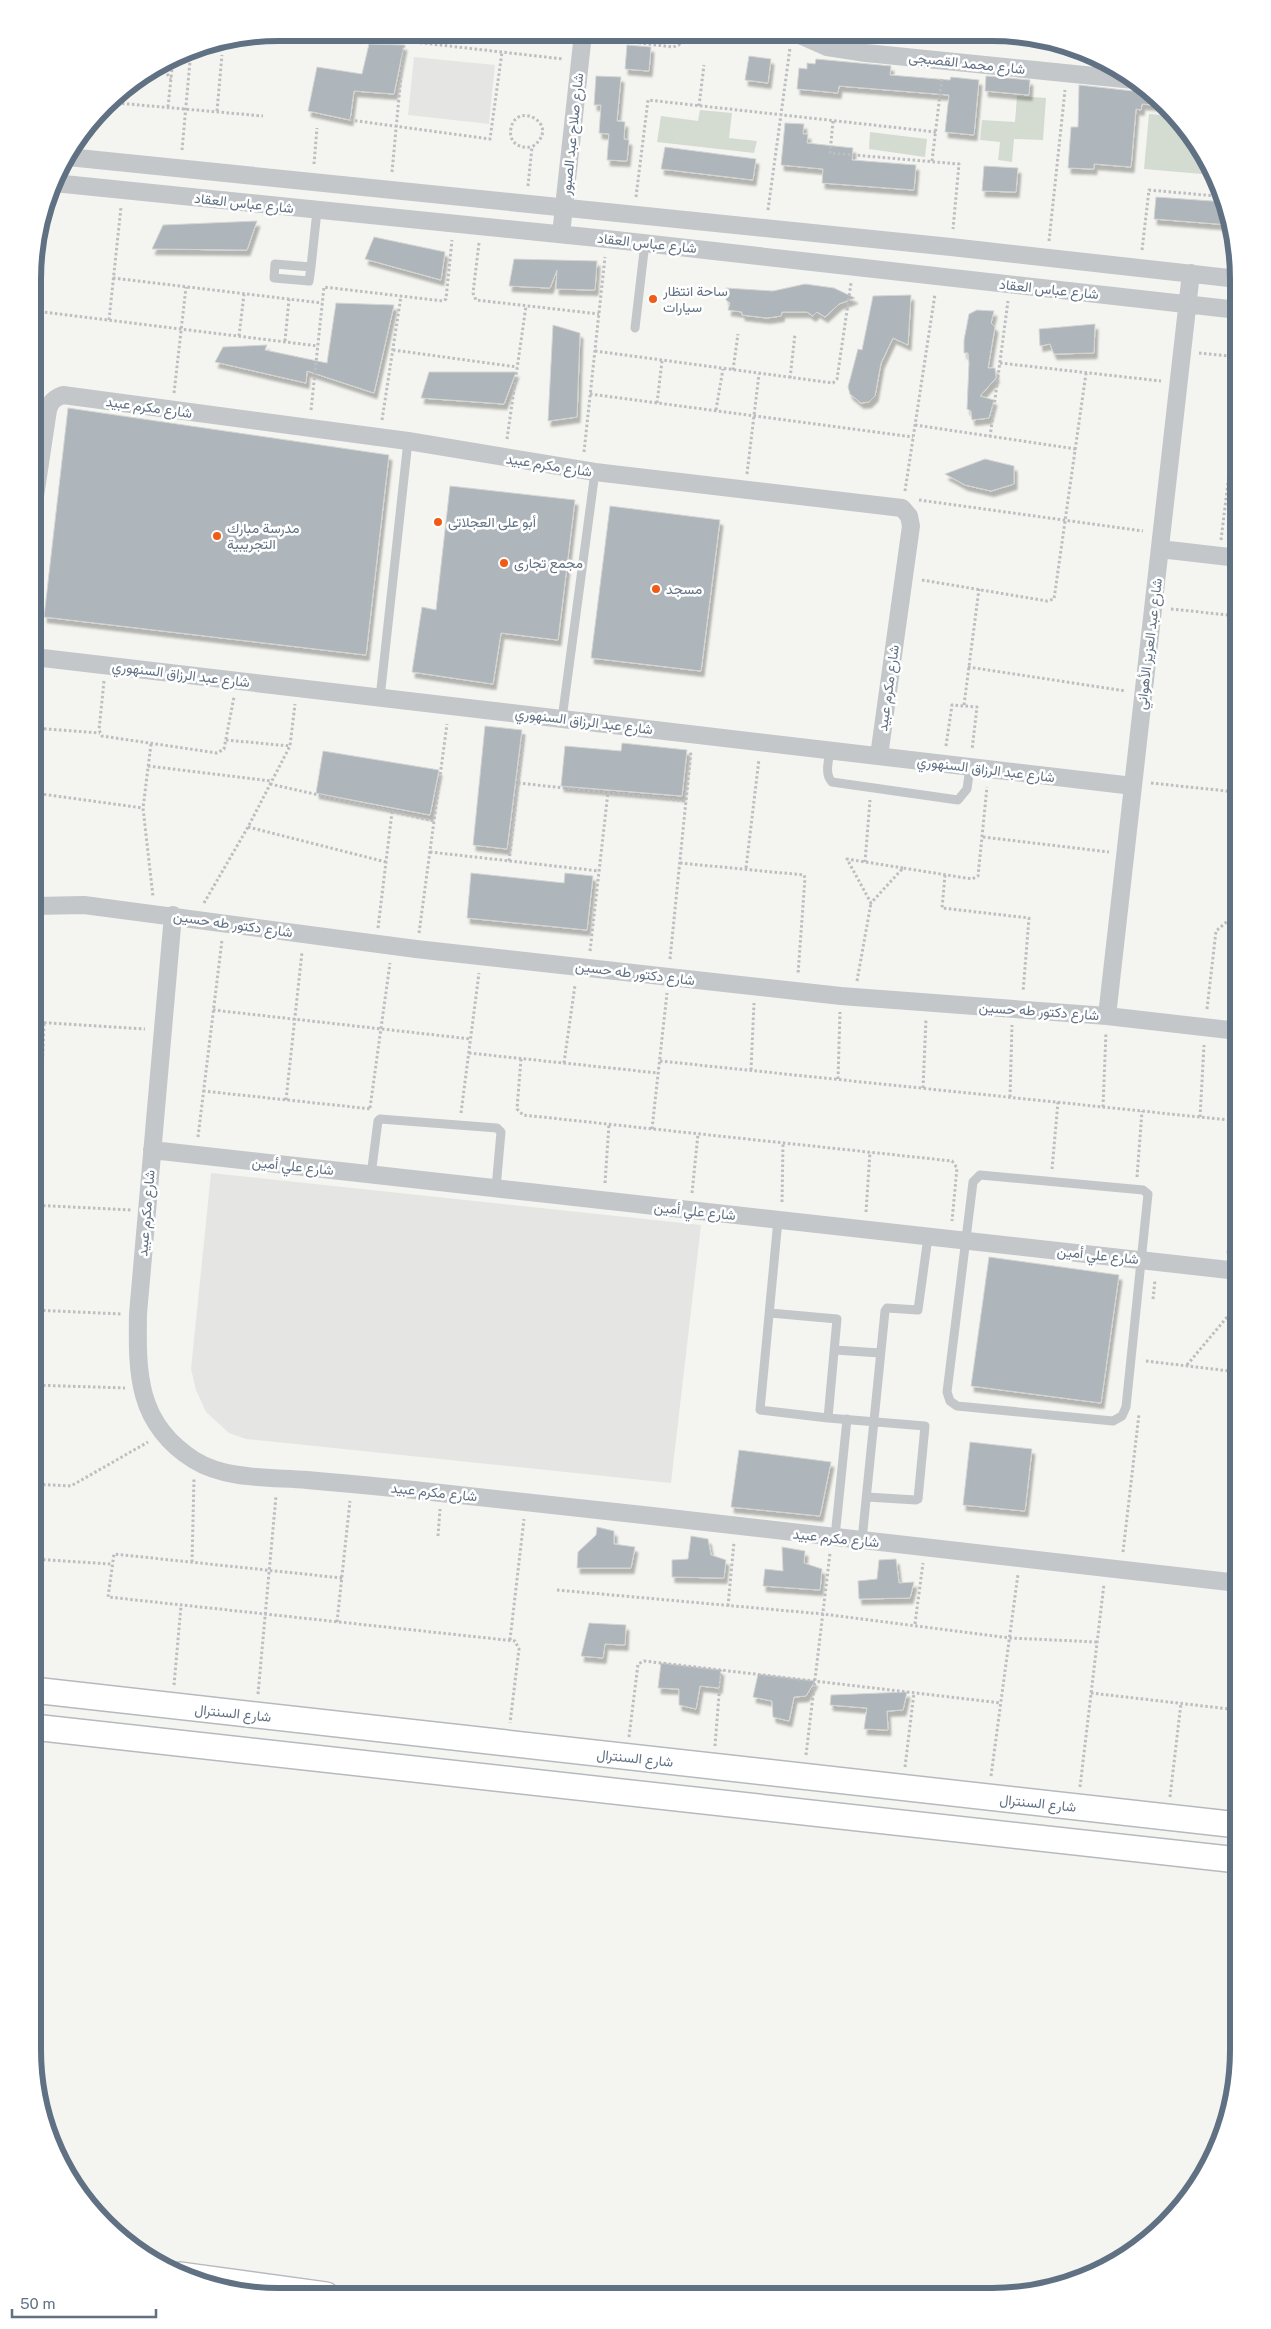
<svg xmlns="http://www.w3.org/2000/svg" width="1271" height="2329" viewBox="0 0 1271 2329" font-family="'Public Sans',Vazirmatn,sans-serif">
  <defs>
    <filter id="shadow"><feDropShadow dx="3" dy="5.5" stdDeviation="1" flood-color="#0004"/></filter>
  </defs>
  <rect width="100%" height="100%" fill="#f4f5f0"/>
  <path fill="#e5e6e4" d="M 414,57 L 495,65 L 489,124 L 408,115 Z
    M 211,1173 L 701,1225 L 671,1483 L 246,1439 L 229,1433 L 206,1412 L 196,1390 L 191,1369 Z"/>
  <path fill="#d4dcd1" d="M 1017,96 L 1046,98 L 1043,140 L 1014,139 L 1012,162 L 998,160 L 1000,142 L 980,140 L 982,120 L 1015,122 Z
    M 700,110 L 732,113 L 729,138 L 757,141 L 754,153 L 657,142 L 661,116 L 698,121 Z
    M 1149,114 L 1174,116 L 1197,142 L 1213,175 L 1144,169 Z
    M 870,132 L 927,139 L 925,157 L 869,149 Z"/>
  <path fill="#aeb5bb" stroke="#d5d6d3" filter="url(#shadow)" d="M 369,44 L 404,45 L 394,94 L 354,91 L 350,120 L 308,111 L 317,67 L 362,74 Z
    M 627,45 L 651,47 L 649,71 L 625,69 Z
    M 749,56 L 771,59 L 768,83 L 745,80 Z
    M 816,59 L 891,66 L 890,75 L 950,80 L 951,77 L 979,80 L 974,135 L 945,132 L 949,95 L 839,86 L 838,93 L 797,89 L 799,68 L 807,69 L 807,63 L 815,64 Z
    M 596,76 L 621,77 L 617,121 L 625,122 L 624,139 L 629,140 L 627,161 L 607,160 L 609,134 L 599,133 L 601,105 L 594,105 Z
    M 986,76 L 1030,80 L 1029,95 L 985,91 Z
    M 1079,85 L 1133,91 L 1144,86 L 1154,93 L 1165,106 L 1142,104 L 1141,110 L 1136,109 L 1131,167 L 1094,164 L 1094,169 L 1068,168 L 1071,127 L 1078,127 Z
    M 785,123 L 804,124 L 803,134 L 808,134 L 807,143 L 853,148 L 852,160 L 916,165 L 914,190 L 822,183 L 823,169 L 781,165 Z
    M 665,147 L 756,159 L 753,180 L 661,169 Z
    M 984,166 L 1018,168 L 1016,192 L 982,191 Z
    M 1156,197 L 1226,202 L 1230,225 L 1154,219 Z
    M 257,221 L 247,250 L 152,249 L 163,225 Z
    M 374,237 L 445,252 L 441,280 L 365,259 Z
    M 514,259 L 597,261 L 595,290 L 556,289 L 557,270 L 550,288 L 509,286 Z
    M 805,284 L 834,288 L 855,298 L 839,304 L 825,317 L 817,312 L 813,316 L 807,312 L 782,312 L 781,316 L 767,318 L 742,315 L 742,312 L 728,310 L 730,303 L 726,300 L 726,288 L 773,291 Z
    M 911,295 L 908,345 L 893,338 L 881,363 L 875,396 L 869,402 L 861,403 L 850,394 L 848,387 L 858,349 L 862,350 L 873,296 Z
    M 336,303 L 394,305 L 374,393 L 307,371 L 306,383 L 215,362 L 223,347 L 267,345 L 265,350 L 327,363 Z
    M 977,310 L 994,311 L 991,323 L 995,327 L 988,368 L 995,368 L 996,378 L 980,396 L 994,400 L 989,418 L 972,420 L 971,411 L 967,409 L 969,363 L 968,353 L 964,353 L 964,340 L 969,314 Z
    M 1095,324 L 1094,353 L 1054,354 L 1050,344 L 1040,346 L 1039,329 Z
    M 553,325 L 580,333 L 577,417 L 548,421 Z
    M 429,372 L 516,372 L 504,404 L 421,398 Z
    M 68,408 L 389,455 L 366,655 L 44,617 Z
    M 985,459 L 1014,466 L 1014,484 L 991,491 L 965,485 L 945,474 Z
    M 450,486 L 575,500 L 558,640 L 501,633 L 493,684 L 412,672 L 422,607 L 436,610 Z
    M 610,506 L 720,520 L 701,671 L 591,658 Z
    M 485,726 L 522,730 L 507,849 L 473,845 Z
    M 622,743 L 687,750 L 682,796 L 561,786 L 565,746 L 621,751 Z
    M 323,751 L 439,770 L 430,815 L 316,793 Z
    M 471,873 L 564,883 L 565,873 L 593,876 L 587,930 L 467,918 Z
    M 989,1257 L 1119,1275 L 1101,1403 L 971,1386 Z
    M 970,1442 L 1032,1449 L 1025,1511 L 963,1505 Z
    M 739,1450 L 831,1462 L 820,1516 L 731,1507 Z
    M 597,1527 L 614,1531 L 614,1544 L 635,1547 L 631,1568 L 577,1568 L 578,1552 L 596,1535 Z
    M 691,1536 L 708,1539 L 711,1555 L 726,1560 L 724,1578 L 672,1577 L 672,1560 L 688,1559 Z
    M 782,1547 L 805,1551 L 804,1563 L 822,1569 L 820,1590 L 763,1586 L 765,1569 L 783,1571 Z
    M 896,1559 L 899,1583 L 914,1582 L 910,1598 L 859,1599 L 858,1581 L 877,1579 L 879,1560 Z
    M 589,1623 L 626,1625 L 625,1645 L 605,1644 L 603,1658 L 581,1656 Z
    M 661,1663 L 721,1670 L 719,1688 L 700,1686 L 696,1709 L 679,1705 L 679,1689 L 658,1688 Z
    M 758,1674 L 815,1681 L 806,1696 L 794,1697 L 789,1721 L 773,1717 L 772,1701 L 753,1697 Z
    M 907,1692 L 903,1710 L 887,1711 L 888,1730 L 864,1729 L 867,1708 L 830,1705 L 831,1695 Z"/>
  <g fill="none" stroke-linecap="round" stroke-linejoin="round">
    <defs>
      <path id="secondary" d="M 33,1690 L 1238,1825
        M 33,1727 L 1238,1860
        M 180,2275 L 326,2295"/>
    </defs>
    <use href="#secondary" stroke="#b5babf" stroke-width="28"/>
    <path stroke="#bdbec1" stroke-width="3" stroke-dasharray="2.5 2.5" stroke-linecap="butt" d="M 599,38 L 673,47 L 679,45 L 683,35
      M 405,41 L 563,59
      M 638,42 L 639,35
      M 1069,57 L 1070,47
      M 161,66 L 171,79
      M 117,93 L 117,103 L 263,116
      M 699,106 L 704,65
      M 168,107 L 173,59
      M 217,111 L 222,55
      M 350,120 L 490,139 L 502,52
      M 833,121 L 830,153 L 959,164 L 953,229
      M 182,150 L 191,50
      M 932,161 L 942,78
      M 314,164 L 317,128
      M 392,172 L 405,33
      M 528,186 L 532,147 C 563,125 517,100 511,128 C 508,143 520,149 532,147
      M 636,197 L 648,100 L 936,132
      M 768,210 L 790,48
      M 1049,241 L 1065,90
      M 479,243 L 473,293 L 476,300 L 599,314
      M 1142,250 L 1149,190 L 1216,196 L 1219,186
      M 113,278 L 322,303
      M 35,311 L 318,346
      M 109,320 L 121,207
      M 239,336 L 244,294
      M 285,341 L 289,299
      M 393,350 L 517,367
      M 595,351 L 833,383 L 837,379 L 851,283
      M 1199,353 L 1238,357
      M 1000,363 L 1161,381
      M 733,370 L 738,334
      M 790,378 L 795,334
      M 174,393 L 186,287
      M 590,394 L 913,437
      M 657,403 L 662,361
      M 311,410 L 324,287 L 443,301 L 446,299 L 452,240
      M 716,410 L 723,369
      M 382,420 L 401,296
      M 915,425 L 1076,449
      M 990,437 L 1008,301
      M 507,439 L 526,306
      M 584,452 L 605,257
      M 747,474 L 759,374
      M 905,491 L 935,294
      M 919,500 L 1143,531
      M 1221,540 L 1238,400
      M 922,580 L 1047,601 L 1054,599 L 1086,373
      M 1171,609 L 1238,616
      M 968,667 L 1126,691
      M 104,681 L 99,730 L 102,736 L 217,753 L 224,749 L 234,697
      M 1238,691 L 1238,686
      M 964,705 L 979,589
      M 34,728 L 100,733
      M 226,740 L 290,746
      M 151,744 L 143,808 L 153,897
      M 946,746 L 952,705 L 977,707 L 972,750
      M 148,766 L 271,781
      M 518,783 L 686,801
      M 1151,783 L 1236,792
      M 270,784 L 434,821
      M 34,793 L 143,808
      M 248,827 L 386,862
      M 983,837 L 1109,852
      M 430,852 L 599,871
      M 509,861 L 524,733
      M 865,862 L 870,800
      M 680,863 L 804,875 L 805,878 L 798,974
      M 746,868 L 759,759
      M 903,868 L 847,859 L 871,903 L 903,868 L 972,879 L 978,876 L 987,787
      M 945,875 L 942,908 L 1029,918 L 1023,992
      M 204,903 L 248,827 L 290,746 L 295,704
      M 378,928 L 392,812
      M 419,933 L 447,724
      M 590,951 L 608,792
      M 670,959 L 691,751
      M 857,981 L 871,903
      M 1207,1009 L 1216,931 L 1238,912
      M 213,1010 L 471,1039
      M 34,1022 L 145,1029
      M 469,1053 L 658,1073
      M 521,1059 L 517,1109 L 523,1115 L 952,1161 L 957,1168 L 952,1221
      M 660,1061 L 1238,1121
      M 564,1063 L 575,985
      M 751,1070 L 754,1003
      M 838,1079 L 840,1012
      M 923,1088 L 926,1019
      M 203,1091 L 372,1109
      M 1010,1097 L 1012,1025
      M 286,1100 L 302,952
      M 1103,1107 L 1106,1032
      M 370,1108 L 390,963
      M 461,1113 L 479,973
      M 1200,1117 L 1204,1045
      M 34,1129 L 40,1129
      M 652,1129 L 667,993
      M 198,1137 L 222,940
      M 1052,1169 L 1058,1102
      M 1137,1177 L 1142,1111
      M 605,1183 L 609,1124
      M 692,1193 L 698,1134
      M 782,1202 L 783,1143
      M 33,1205 L 131,1210
      M 37,1206 L 44,1023
      M 866,1212 L 870,1152
      M 1228,1253 L 1238,1155
      M 1153,1299 L 1155,1280
      M 33,1310 L 122,1314
      M 1146,1361 L 1238,1372
      M 1187,1365 L 1238,1304
      M 33,1385 L 125,1388
      M 33,1484 L 71,1486 L 148,1442
      M 438,1536 L 440,1509
      M 1123,1552 L 1139,1414
      M 33,1559 L 111,1564
      M 192,1562 L 194,1478
      M 342,1578 L 114,1554 L 108,1597 L 515,1641 L 519,1649 L 510,1723
      M 557,1590 L 823,1614 L 1010,1638 L 1097,1642
      M 728,1606 L 734,1542
      M 337,1622 L 350,1501
      M 915,1624 L 923,1563
      M 510,1640 L 524,1519
      M 174,1685 L 181,1606
      M 1091,1693 L 1238,1710
      M 258,1694 L 276,1496
      M 629,1737 L 638,1664 L 644,1661 L 1001,1703
      M 715,1746 L 721,1670
      M 806,1755 L 830,1553
      M 905,1767 L 914,1693
      M 991,1776 L 1018,1574
      M 1080,1787 L 1104,1584
      M 1170,1797 L 1181,1703"/>
    <path stroke="#c3c7ca" stroke-width="9" d="M 311,267 L 309,281 L 274,278 L 275,264 L 311,267 L 317,211
      M 635,328 L 645,243
      M 380,698 L 408,441
      M 562,719 L 595,472
      M 830,750 C 829,760 824,774 832,782 L 958,800 L 967,789 L 970,767
      M 371,1175 L 378,1121 L 380,1119 L 497,1128 L 501,1132 L 496,1188
      M 980,1175 L 1143,1190 L 1148,1194 L 1126,1407 L 1122,1416 L 1113,1421 L 957,1406 L 950,1401 L 947,1392 L 973,1182 Z
      M 770,1313 L 837,1319 L 828,1418 L 760,1410 L 778,1220
      M 835,1350 L 880,1353
      M 828,1418 L 925,1426 L 918,1499 L 916,1500 L 867,1497
      M 835,1537 L 847,1419
      M 862,1540 L 885,1311 L 887,1308 L 918,1310 L 928,1237"/>
    <path stroke="#c3c7ca" stroke-width="18" d="M 802,36 L 827,47 L 866,53 L 1134,80
      M 68,157 L 951,247 L 1238,279
      M 54,183 L 607,239 L 1238,310
      M 561,234 L 583,34
      M 34,503 L 48,410 C 50,402 54,398 63,395 L 408,441 L 595,472 L 902,508 L 909,516 L 911,526 L 879,756
      M 1160,549 L 1238,558
      M 34,657 L 1133,786
      M 34,906 L 84,905 L 416,949 L 841,996 L 1107,1016 L 1238,1031
      M 173,915 L 138,1314 C 137,1374 137,1424 194,1460 C 226,1480 271,1477 307,1480 C 352,1484 397,1488 441,1493 C 707,1521 973,1553 1238,1583
      M 1107,1016 L 1191,273
      M 152,1150 L 1238,1271"/>
    <use href="#secondary" stroke="#fff" stroke-width="25"/>
  </g>
  <g fill="#f05b15" stroke="#fff" stroke-width="2">
    <circle cx="653" cy="299" r="5"/>
    <circle cx="438" cy="522" r="5"/>
    <circle cx="217" cy="536" r="5"/>
    <circle cx="504" cy="563" r="5"/>
    <circle cx="656" cy="589" r="5"/>
  </g>
  <g text-anchor="middle" dominant-baseline="central" stroke-width="5" stroke-linejoin="round" paint-order="stroke">
    <g font-size="14" fill="#617184" stroke="#fff">
      <text transform="translate(967 63) rotate(6)">شارع محمد القصبجى</text>
      <text transform="translate(572 134) rotate(-84)">شارع صلاح عبد الصبور</text>
      <text transform="translate(244 203) rotate(6)">شارع عباس العقاد</text>
      <text transform="translate(647 243) rotate(6)">شارع عباس العقاد</text>
      <text transform="translate(1049 289) rotate(6)">شارع عباس العقاد</text>
      <text transform="translate(149 407) rotate(8)">شارع مكرم عبيد</text>
      <text transform="translate(549 465) rotate(9)">شارع مكرم عبيد</text>
      <text transform="translate(1149 644) rotate(-83)">شارع عبد العزيز الأهواني</text>
      <text transform="translate(181 674) rotate(7)">شارع عبد الرزاق السنهوري</text>
      <text transform="translate(888 688) rotate(-82)">شارع مكرم عبيد</text>
      <text transform="translate(584 721) rotate(7)">شارع عبد الرزاق السنهوري</text>
      <text transform="translate(986 769) rotate(7)">شارع عبد الرزاق السنهوري</text>
      <text transform="translate(233 924) rotate(8)">شارع دكتور طه حسين</text>
      <text transform="translate(635 973) rotate(7)">شارع دكتور طه حسين</text>
      <text transform="translate(1039 1011) rotate(4)">شارع دكتور طه حسين</text>
      <text transform="translate(293 1166) rotate(6)">شارع علي أمين</text>
      <text transform="translate(695 1211) rotate(6)">شارع علي أمين</text>
      <text transform="translate(146 1213) rotate(-85)">شارع مكرم عبيد</text>
      <text transform="translate(1098 1255) rotate(6)">شارع علي أمين</text>
      <text transform="translate(434 1492) rotate(6)">شارع مكرم عبيد</text>
      <text transform="translate(836 1538) rotate(6)">شارع مكرم عبيد</text>
      <text transform="translate(233 1713) rotate(6)">شارع السنترال</text>
      <text transform="translate(635 1758) rotate(6)">شارع السنترال</text>
      <text transform="translate(1038 1803) rotate(6)">شارع السنترال</text>
    </g>
    <g font-size="14" fill="#617184" stroke="#fff" text-anchor="start">
      <text x="663" y="291">ساحة انتظار<tspan x="663" dy="16">سيارات</tspan></text>
      <text x="448" y="522">أبو على العجلاتى</text>
      <text x="227" y="528">مدرسة مبارك<tspan x="227" dy="16">التجريبية</tspan></text>
      <text x="514" y="563">مجمع تجارى</text>
      <text x="666" y="589">مسجد</text>
    </g>
  </g>
  <path d="M0 0H1271V2329H0ZM279 41H992A238 238 0 0 1 1230 279V2050A238 238 0 0 1 992 2288H279A238 238 0 0 1 41 2050V279A238 238 0 0 1 279 41Z" fill="#fff" fill-rule="evenodd"/>
  <path fill="none" stroke="#617184" stroke-width="6" d="M279 41H992A238 238 0 0 1 1230 279V2050A238 238 0 0 1 992 2288H279A238 238 0 0 1 41 2050V279A238 238 0 0 1 279 41Z"/>
  <path d="M12 2309v8h144v-8" fill="none" stroke="#617184" stroke-width="2.5"/>
  <text x="20" y="2309" font-size="15" fill="#617184" stroke="#ffffff" stroke-width="4" paint-order="stroke">50 m</text>
</svg>
